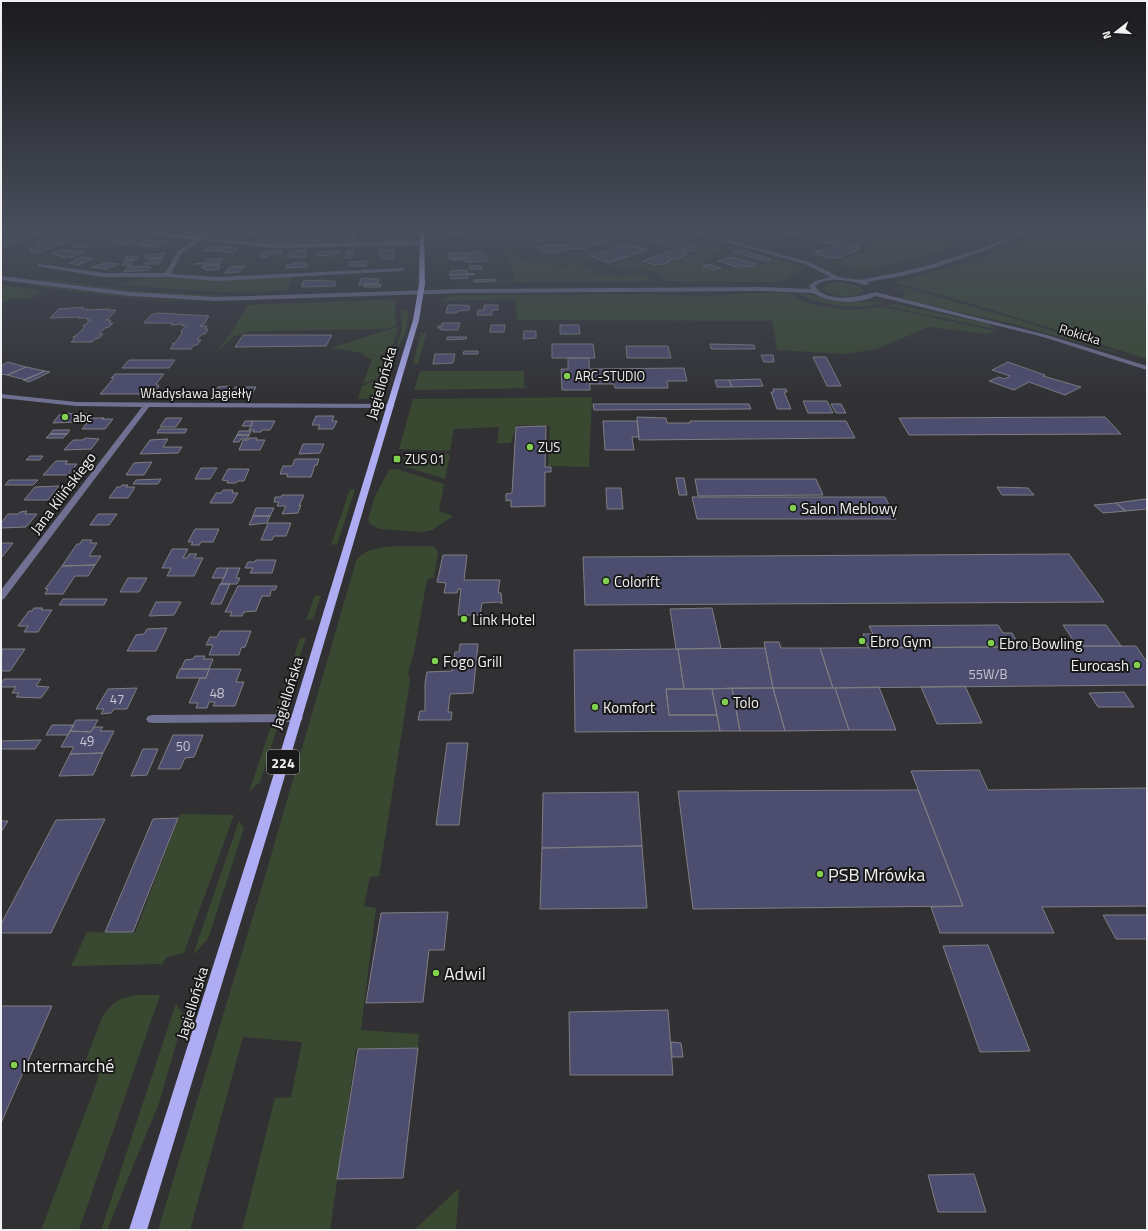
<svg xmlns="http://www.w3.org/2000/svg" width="1148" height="1231" viewBox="0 0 1148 1231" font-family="'Titillium Web',sans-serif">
  <rect width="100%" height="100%" fill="#313134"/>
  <path fill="#394831" d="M 531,230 L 591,230 L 591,232 L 563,241 L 519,241 L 513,235 L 525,234 Z
    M 821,230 L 978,230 L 944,249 L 865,272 L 834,263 L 875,247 L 873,243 Z
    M 1049,230 L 1147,230 L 1147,359 L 990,309 L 895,282 L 969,262 L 976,264 L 985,261 L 979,259 Z
    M 669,233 L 725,248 L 699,266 L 716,271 L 721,268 L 729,270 L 743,266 L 751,268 L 775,259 L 797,265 L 802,269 L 781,282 L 667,281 C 649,263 624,272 602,266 L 614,265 L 628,260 L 656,266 L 665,265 L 690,256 L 703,249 L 701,246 L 665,234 Z
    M 506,253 L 512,253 L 520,260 L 563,266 L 569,266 L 572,263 L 580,264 L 597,274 L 628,276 L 633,273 L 645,275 L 651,280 L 650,281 C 584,281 518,283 452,283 L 515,280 L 512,267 Z
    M 292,276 L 287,291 L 217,292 L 118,285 L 149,277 L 214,280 Z
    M 46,279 L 148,292 L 237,296 C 173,301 107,288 43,280 Z
    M 841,282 L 858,286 L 863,290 L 863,292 C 852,299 832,298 823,289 L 823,287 L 829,283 Z
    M 33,284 L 151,299 L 205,301 C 147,302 90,293 32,286 Z
    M 1,285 L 44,291 L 31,299 L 13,298 L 1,303 Z
    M 900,286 L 1022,321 L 1131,357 L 1021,326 L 902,299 L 905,294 Z
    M 798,292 L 837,301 L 884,302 C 861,312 820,305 799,294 Z
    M 747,293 L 788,293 L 805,302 L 820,306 L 850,310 L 884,307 L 995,331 L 988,334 L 929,327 L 877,349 L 845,354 L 777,350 L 772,321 L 517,320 L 516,299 L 440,301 L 451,296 L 465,295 L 645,294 L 711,296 Z
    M 377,300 L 395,301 L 396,326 L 385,329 L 250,331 L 232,337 L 222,348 L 218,349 L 232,332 L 248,305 Z
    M 894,304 L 986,323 L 996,328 L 995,329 L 886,306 Z
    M 408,309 C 408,327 407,334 396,349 L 402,329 L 401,310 Z
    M 397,327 L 398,330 L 388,358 L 365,354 L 388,359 L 384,370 L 385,375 L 363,384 L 372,359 L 363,355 L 364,353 L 331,348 Z
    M 427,332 L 418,364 L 413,363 L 421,333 Z
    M 420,371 L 524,371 L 524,387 L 533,388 L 414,390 Z
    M 386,376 C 388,397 376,399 358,399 L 362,386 Z
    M 592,397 L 589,467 L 548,466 L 550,426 L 516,425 L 511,443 L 497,443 L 499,427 L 455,429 L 454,429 L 450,451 L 399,449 L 413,399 Z
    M 405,453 L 450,454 L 445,479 L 403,466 Z
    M 397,469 L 444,484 L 439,511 L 453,516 L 432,530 L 423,532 L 380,529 L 370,524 L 368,520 L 374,498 L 389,470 Z
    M 350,489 L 355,490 L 337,544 L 331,545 Z
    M 434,546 L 438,552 L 434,577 L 427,580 L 414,652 L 408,673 L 410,681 L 379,876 L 370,877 L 364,906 L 376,908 L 361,1030 L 419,1034 L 418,1047 L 356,1049 L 330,1230 L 242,1230 L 275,1098 L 291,1097 L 302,1042 L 243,1037 L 190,1230 L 158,1230 L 266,873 L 356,561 C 367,541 413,547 434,546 Z
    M 315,595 L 321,596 L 313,619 L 306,620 Z
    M 300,638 L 306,638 L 296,668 L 290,669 Z
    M 286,682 L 291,682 L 291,684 L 283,710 L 280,713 L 275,712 Z
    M 272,723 L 277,723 L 278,725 L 260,782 L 249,792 Z
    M 180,814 L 234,815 L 184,953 L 167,957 L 162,964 L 71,966 L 87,932 L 135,933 Z
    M 239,821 L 244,828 L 208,939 L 193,955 Z
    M 135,995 L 160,995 L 79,1230 L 41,1230 L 99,1076 L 83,1067 L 102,1017 L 107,1010 L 113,1004 L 121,999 Z
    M 176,1003 L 184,1017 L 159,1103 L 107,1230 L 101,1230 Z
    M 459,1188 L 456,1230 L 414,1230 Z"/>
  <path fill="#4d4d6f" stroke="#7e7e81" d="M 181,230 L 193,230 L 197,231 L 190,233 L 177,232 Z
    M 247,230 L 266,230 L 262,233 L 243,233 Z
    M 345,230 L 355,230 L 354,240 L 344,240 Z
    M 384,230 L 402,230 L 402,241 L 384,241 Z
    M 502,230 L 529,230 L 515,234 Z
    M 632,230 L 619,233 L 624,235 L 619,236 L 621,237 L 581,249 L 570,248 L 553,253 L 541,251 L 542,251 L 537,248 L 550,244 L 563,246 L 579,241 L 577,240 L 585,237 L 612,231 L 610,230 Z
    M 775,230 L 811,231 L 841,239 L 840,239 L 845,241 L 842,242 L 859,246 L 860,247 L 857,248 L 860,249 L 839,258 L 829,258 L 817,254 L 819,254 L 814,251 L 825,250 L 836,246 L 834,246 L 835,245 Z
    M 30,231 L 41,233 L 29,237 L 23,236 L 26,235 L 24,234 Z
    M 221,231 L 231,232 L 223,236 L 211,235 Z
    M 462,231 L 462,234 L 449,237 L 449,232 Z
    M 100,235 L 113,236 L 104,240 L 95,239 L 98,238 L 93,237 Z
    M 50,236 L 64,238 L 69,236 L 78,237 L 39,253 L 30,252 L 36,249 L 29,249 L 41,244 L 34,243 Z
    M 264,236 L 276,237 L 269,241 L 256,240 Z
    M 664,236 L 681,240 L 679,240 L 696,246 L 694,246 L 698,249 L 683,252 L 688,254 L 683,256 L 685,256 L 667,261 L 670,262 L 663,264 L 655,265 L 642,261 L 675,250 L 673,249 L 675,248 L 668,246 L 669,246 L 651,240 Z
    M 22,237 L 28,238 L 16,242 L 6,241 Z
    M 124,237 L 138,238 L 126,245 L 114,243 L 116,242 L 113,242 Z
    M 310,237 L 324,237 L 321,241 L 306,241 Z
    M 282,238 L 301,239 L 298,242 L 277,242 Z
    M 144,240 L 150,240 L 159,241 L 147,246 L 139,245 L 143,243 L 139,243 Z
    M 6,241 L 16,242 L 8,246 L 1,246 L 1,243 Z
    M 159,241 L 168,241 L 165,243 L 168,243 L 159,247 L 147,246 Z
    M 79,244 L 90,245 L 83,248 L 72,247 Z
    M 627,244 L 647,250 L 609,263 L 590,256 Z
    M 213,246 L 219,247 L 226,247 L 219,251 L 203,251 Z
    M 226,247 L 233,248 L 238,249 L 233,253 L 219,251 Z
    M 61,250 L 85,252 L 72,257 L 60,257 L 62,256 L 52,254 Z
    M 306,250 L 305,257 L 287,257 L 289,253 L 292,253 L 294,251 Z
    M 380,250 L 394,250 L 394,259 L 381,259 Z
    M 740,250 L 771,259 L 766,261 L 734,252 Z
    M 263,251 L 282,251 L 281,254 L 270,254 L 267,257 L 259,257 Z
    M 340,251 L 339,254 L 334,254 L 333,256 L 314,255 L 320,252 Z
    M 347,251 L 354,251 L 352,258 L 345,258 Z
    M 479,252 L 485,254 L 487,261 L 466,262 L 465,260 L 451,260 L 450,258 L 466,258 L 465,253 Z
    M 165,253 L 162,258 L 144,258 L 146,255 Z
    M 449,253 L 465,253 L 466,258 L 449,259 L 448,255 L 450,255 Z
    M 139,256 L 137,259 L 124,259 L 126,257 Z
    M 82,257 L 93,258 L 78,265 L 69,263 Z
    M 730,257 L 757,264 L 751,267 L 743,265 L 737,267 L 718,261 Z
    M 162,258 L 158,264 L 144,264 L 150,259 Z
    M 207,259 L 223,259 L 220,264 L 194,264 L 205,263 Z
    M 126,260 L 135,260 L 131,265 L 122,265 Z
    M 367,261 L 366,266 L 349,266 L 350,262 Z
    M 305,262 L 304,264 L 307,264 L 307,267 L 286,268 L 287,265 Z
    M 105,263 L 112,263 L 119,264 L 106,269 L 92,267 Z
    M 220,264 L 218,267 L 221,267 L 220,268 L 216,270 L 205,270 L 206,268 L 201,268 L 203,266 L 208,265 Z
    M 709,264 L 721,268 L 715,270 L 702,266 Z
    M 245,266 L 239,272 L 225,273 L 229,267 Z
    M 469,266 L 481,266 L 482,269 L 470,269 Z
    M 128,267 L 146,266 L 151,267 L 149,270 L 124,272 Z
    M 467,270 L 467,273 L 475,274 L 450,275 L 450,271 Z
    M 474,274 L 475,275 L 467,275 L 468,278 L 451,279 L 450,275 Z
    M 367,278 L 371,279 L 379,279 L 378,283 L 359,285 L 361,279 Z
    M 495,279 L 495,281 L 474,282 L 474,280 Z
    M 321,280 L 326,281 L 335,281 L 335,286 L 302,287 L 302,285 L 301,285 L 303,285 L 303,281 Z
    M 381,284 L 380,287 L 364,287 L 365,285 Z
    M 448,305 L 462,305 L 470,306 L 469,310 L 458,311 L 457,313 L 446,313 Z
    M 484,305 L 498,305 L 498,310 L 492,310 L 492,315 L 477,315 L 478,310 L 484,310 Z
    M 83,307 L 82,309 L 88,309 L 87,310 L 109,309 L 107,310 L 116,310 L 109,318 L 105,320 L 111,320 L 109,323 L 113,323 L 109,327 L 105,328 L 99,334 L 103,334 L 99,338 L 95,339 L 92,342 L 71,342 L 75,338 L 73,337 L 77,335 L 85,327 L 83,326 L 91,320 L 87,320 L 88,318 L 78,318 L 79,317 L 50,318 L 59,309 Z
    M 157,313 L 209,316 L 204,324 L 200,326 L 207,326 L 205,329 L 208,329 L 205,334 L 202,334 L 197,340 L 201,340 L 197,345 L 194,345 L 191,349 L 170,349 L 174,344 L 172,344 L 176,342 L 182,333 L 181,331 L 187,326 L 182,326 L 183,324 L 171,325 L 172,323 L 144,323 L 151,315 Z
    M 442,323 L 460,323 L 458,330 L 441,330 L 441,328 L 438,328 L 438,326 L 442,326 Z
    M 491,325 L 505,325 L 504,332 L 490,332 Z
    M 560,325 L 579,325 L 580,334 L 560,334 Z
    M 524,331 L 536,331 L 536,338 L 523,339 Z
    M 243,335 L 332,335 L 326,346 L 235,347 Z
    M 447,337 L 467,337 L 466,339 L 447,340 Z
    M 552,344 L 593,344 L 595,358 L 552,358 Z
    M 710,344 L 754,345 L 755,349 L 711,349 Z
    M 626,346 L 668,346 L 671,358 L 627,358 Z
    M 464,351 L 478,351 L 478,354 L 463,354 Z
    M 435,354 L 455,354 L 453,363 L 433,364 Z
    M 761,355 L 773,355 L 774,362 L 764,362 Z
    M 813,357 L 826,357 L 841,386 L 827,386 Z
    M 568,358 L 589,358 L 590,390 L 562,390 L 561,369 L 568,369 Z
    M 129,360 L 175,360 L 169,368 L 122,368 Z
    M 8,362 L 26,367 L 7,375 L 1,374 L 1,366 Z
    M 1008,362 L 1045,375 L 1043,376 L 1081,387 L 1065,395 L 1029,382 L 1014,390 L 989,381 L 999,377 L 1005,379 L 1010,376 L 992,370 Z
    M 26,367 L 45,371 L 26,380 L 7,375 Z
    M 684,368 L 687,381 L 667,381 L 668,388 L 615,388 L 614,384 L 590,384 L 589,369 Z
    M 45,371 L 50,372 L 29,382 L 23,380 Z
    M 115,374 L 164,374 L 156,384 L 159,386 L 155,391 L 144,394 L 100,394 L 114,378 L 111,378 Z
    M 760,379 L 763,386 L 732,387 L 729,380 Z
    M 715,380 L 729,380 L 732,387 L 717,387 Z
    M 229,386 L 224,396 L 213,396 L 218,387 Z
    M 235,387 L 256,387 L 252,394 L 231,394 Z
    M 773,389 L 786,389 L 787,392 L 784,392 L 791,409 L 777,409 L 771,392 L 774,392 Z
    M 803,401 L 827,401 L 833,413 L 808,413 Z
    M 593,404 L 749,404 L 751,409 L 594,410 Z
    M 831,404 L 841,404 L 846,413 L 836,413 Z
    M 68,413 L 73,414 L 88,414 L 85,417 L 79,418 L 75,422 L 53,423 L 59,415 Z
    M 316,416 L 334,416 L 332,421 L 337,421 L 333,429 L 318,429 L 320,425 L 312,425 Z
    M 637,417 L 666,418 L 667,423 L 690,423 L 690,421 L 846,421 L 855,438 L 639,440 Z
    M 1105,417 L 1121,434 L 909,435 L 899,418 Z
    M 91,418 L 104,418 L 102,419 L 113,419 L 105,429 L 82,429 Z
    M 166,418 L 182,418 L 176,427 L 160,427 Z
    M 245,421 L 253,421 L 251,426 L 242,426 Z
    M 253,421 L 275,421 L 270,430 L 262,430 L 261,432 L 253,432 L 254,430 L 249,430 Z
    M 603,421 L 637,421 L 639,437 L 632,437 L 634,450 L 605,450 Z
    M 546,426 L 545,467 L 551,467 L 551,472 L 545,472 L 545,506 L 511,507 L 511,500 L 506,501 L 506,494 L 512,493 L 516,427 Z
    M 159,429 L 187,429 L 185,433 L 157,433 Z
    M 53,430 L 70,430 L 67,434 L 50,434 Z
    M 239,431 L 251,431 L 249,435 L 237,435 Z
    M 50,434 L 67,434 L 63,438 L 46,438 Z
    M 237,435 L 249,435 L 247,439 L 241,439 L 239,442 L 233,442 Z
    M 85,438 L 99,439 L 91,449 L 64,450 L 73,440 L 83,440 Z
    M 249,438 L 257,438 L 256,440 L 265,440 L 260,450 L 239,450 L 243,440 L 248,440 Z
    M 168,439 L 163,447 L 182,447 L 178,453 L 140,454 L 150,440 Z
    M 303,444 L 324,444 L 320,453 L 299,454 Z
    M 30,456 L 43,456 L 40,460 L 26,460 Z
    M 295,459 L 319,459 L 317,465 L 315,465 L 311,477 L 287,477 L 288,474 L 280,474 L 283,466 L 292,466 Z
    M 56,461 L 68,461 L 65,464 L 77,464 L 68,475 L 43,475 Z
    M 152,462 L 144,475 L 126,475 L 134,463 Z
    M 201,468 L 217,468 L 210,479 L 195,479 Z
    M 228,469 L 249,469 L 244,481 L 238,481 L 236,483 L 227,483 L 228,481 L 222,480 Z
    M 676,478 L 684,478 L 687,495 L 679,495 Z
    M 161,479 L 158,484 L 133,484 L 136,480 Z
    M 695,479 L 816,479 L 823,495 L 698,496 Z
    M 9,480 L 38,480 L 33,485 L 5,485 Z
    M 122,485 L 128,485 L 126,487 L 135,487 L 128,498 L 109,498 L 117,487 L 120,487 Z
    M 59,486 L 48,500 L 24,500 L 35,487 Z
    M 997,487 L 1028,488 L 1034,495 L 1002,495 Z
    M 606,488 L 621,488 L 623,509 L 607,509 Z
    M 223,490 L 233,490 L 232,493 L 238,493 L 232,503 L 210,503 L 216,493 L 221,493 Z
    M 282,495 L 304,495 L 299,506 L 301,505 L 298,513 L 282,514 L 286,506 L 277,506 L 279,502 L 274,502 L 275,497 L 281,497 Z
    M 692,497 L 885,497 L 896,519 L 697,519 Z
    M 1145,499 L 1147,501 L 1147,509 L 1126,511 L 1116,503 Z
    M 1116,503 L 1126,511 L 1103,513 L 1094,505 Z
    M 256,508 L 274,508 L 270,516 L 253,516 Z
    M 27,511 L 25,514 L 37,514 L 26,527 L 1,528 L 1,523 L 8,514 L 18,514 L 20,512 Z
    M 98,514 L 117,514 L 109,525 L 90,525 Z
    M 253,516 L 270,516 L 267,523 L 249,525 Z
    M 268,523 L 291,523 L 286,536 L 274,536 L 272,540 L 261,540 Z
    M 195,529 L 219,529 L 213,542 L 201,542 L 199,545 L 191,545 L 193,542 L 188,542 Z
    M 82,540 L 92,540 L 90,543 L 97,543 L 89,556 L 101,556 L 95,565 L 62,566 L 77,544 L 80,544 Z
    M 1,543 L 13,543 L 2,557 L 1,557 Z
    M 172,549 L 188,549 L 183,558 L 187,558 L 189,554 L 197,554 L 194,558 L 203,558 L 194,576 L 167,576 L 171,568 L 162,568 Z
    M 1069,554 L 1104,602 L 585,605 L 583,557 Z
    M 443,555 L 467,555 L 464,580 L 500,580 L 498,593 L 501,593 L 502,604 L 500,602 L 482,603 L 480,615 L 458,615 L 461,589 L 458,589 L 457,593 L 444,593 L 446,583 L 437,582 Z
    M 256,560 L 276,560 L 272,573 L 250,573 L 253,568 L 245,568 L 248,562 L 255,562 Z
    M 95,565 L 88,576 L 75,576 L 63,594 L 45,594 L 48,589 L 45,589 L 62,566 Z
    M 217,568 L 228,568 L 224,578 L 212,578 Z
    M 228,568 L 240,568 L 236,578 L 240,578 L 237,584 L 221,584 Z
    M 128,578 L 147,578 L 139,592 L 120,592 Z
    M 220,584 L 230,584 L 221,604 L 211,604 Z
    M 238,586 L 277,586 L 275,590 L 271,590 L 270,596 L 262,596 L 256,611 L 244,612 L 242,616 L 230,616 L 232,612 L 225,612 Z
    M 63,599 L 107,599 L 104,605 L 59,605 Z
    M 156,602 L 181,602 L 174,615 L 149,616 Z
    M 34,608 L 43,608 L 41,610 L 52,610 L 38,632 L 24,632 L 28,626 L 18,626 L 29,611 L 32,611 Z
    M 712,608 L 721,648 L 676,649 L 670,609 Z
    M 998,625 L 1003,633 L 1012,633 L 1020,647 L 868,648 L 863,634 L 873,634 L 869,626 Z
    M 1063,625 L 1106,625 L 1121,646 L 1077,646 Z
    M 167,628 L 156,651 L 127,651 L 136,635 L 144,634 L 147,629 Z
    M 220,631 L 251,631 L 245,647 L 241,648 L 239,655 L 209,655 L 213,645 L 206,645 L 210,637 L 217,637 Z
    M 764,642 L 779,642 L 781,648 L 820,648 L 833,688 L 773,688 Z
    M 460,644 L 478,644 L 473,693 L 450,694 L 448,712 L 452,712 L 451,720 L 418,720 L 420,711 L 425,711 L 425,683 L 427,672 L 452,671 L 455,652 L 459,652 Z
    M 1136,646 L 1147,662 L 1147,685 L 833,688 L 820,648 Z
    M 765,648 L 773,688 L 684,689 L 678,649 Z
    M 2,649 L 25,649 L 10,671 L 1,671 Z
    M 678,649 L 684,689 L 666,689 L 669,715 L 717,715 L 720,731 L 575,732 L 574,650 Z
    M 195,656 L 205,656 L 203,659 L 213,659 L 209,669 L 181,669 L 185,660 L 193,659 Z
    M 180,669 L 209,669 L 206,678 L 176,678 Z
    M 209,669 L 241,669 L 236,682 L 244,682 L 235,706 L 213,706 L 215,702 L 209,702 L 207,708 L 196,708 L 198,703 L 189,703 L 200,678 L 206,678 Z
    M 4,679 L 41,679 L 36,686 L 49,687 L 41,698 L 16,697 L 19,693 L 12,693 L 16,687 L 1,687 L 1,683 Z
    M 965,686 L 982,723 L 937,724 L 921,687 Z
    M 879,687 L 896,730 L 849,730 L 835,688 Z
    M 137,688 L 127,709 L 114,709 L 111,713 L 101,714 L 104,709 L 96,709 L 108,689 Z
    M 732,688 L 740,731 L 720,731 L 712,689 Z
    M 732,688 L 773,688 L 785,731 L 740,731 Z
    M 773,688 L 835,688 L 849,730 L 785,731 Z
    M 666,689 L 712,689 L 717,715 L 669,715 Z
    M 1124,692 L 1134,707 L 1098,707 L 1089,693 Z
    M 76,720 L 98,720 L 91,732 L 70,731 Z
    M 52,725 L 74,725 L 68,735 L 46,735 Z
    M 94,727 L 103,727 L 100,731 L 114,731 L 103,753 L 70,754 L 74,747 L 61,747 L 70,731 L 91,732 Z
    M 173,735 L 203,735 L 194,757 L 185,758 L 180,769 L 158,769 Z
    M 41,740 L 35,749 L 1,749 L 1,741 Z
    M 447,743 L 468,743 L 459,825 L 436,825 Z
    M 143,749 L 158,749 L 147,775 L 131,776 Z
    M 103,753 L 93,775 L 59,776 L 70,754 Z
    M 979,770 L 988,790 L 1147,788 L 1147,906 L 1042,907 L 1054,933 L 940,933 L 931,907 L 963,906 L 911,771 Z
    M 918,790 L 963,906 L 693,909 L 678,791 Z
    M 638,792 L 642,846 L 542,848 L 543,793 Z
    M 178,818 L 133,932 L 105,932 L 153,819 Z
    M 105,819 L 51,933 L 1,933 L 1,924 L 56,820 Z
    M 1,821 L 8,821 L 1,832 Z
    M 642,846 L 647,908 L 540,909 L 542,848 Z
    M 448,912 L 444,950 L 429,950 L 423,1002 L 366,1003 L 381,913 Z
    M 1103,915 L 1147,915 L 1147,939 L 1116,939 Z
    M 988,945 L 1030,1051 L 980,1052 L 943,946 Z
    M 1,1006 L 52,1006 L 1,1123 Z
    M 668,1010 L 673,1075 L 570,1075 L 569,1012 Z
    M 671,1042 L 681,1043 L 683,1057 L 672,1057 Z
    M 418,1048 L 403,1178 L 337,1179 L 358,1049 Z
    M 974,1174 L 986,1212 L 938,1212 L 928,1175 Z"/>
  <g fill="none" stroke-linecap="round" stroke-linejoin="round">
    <path fill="#707092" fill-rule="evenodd" d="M 113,230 L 131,230 L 192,236 L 206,230 L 212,230 L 199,237 L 271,244 L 422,241 L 425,243 L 422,245 L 271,248 L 201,240 L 182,253 L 171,274 L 217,277 L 404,268 L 404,270 L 402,271 L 217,281 L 167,277 L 104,277 L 36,266 L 39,264 L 104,273 L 165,273 L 178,251 L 195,240 Z
      M 684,230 L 692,230 L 809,262 L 839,277 L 859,280 L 902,272 L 933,264 L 982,248 L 1027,230 L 1034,230 L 986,250 L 937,267 L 902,276 L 867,282 L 869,283 L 866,285 C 850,281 829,275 815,286 C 825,304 860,297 875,292 L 1047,335 L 1147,366 L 1147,370 L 1043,337 L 876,296 C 857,305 830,303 813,293 L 760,291 L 460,293 L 215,301 L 130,296 L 1,280 L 1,276 L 130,292 L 215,297 L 460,289 L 760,287 L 811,289 L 809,286 L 815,281 L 831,277 L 805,264 Z
      M 1,394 L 76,402 L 391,404 L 395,406 L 391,408 L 149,407 L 4,599 L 1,600 L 1,590 L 142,407 L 76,406 L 1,398 Z
      M 297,714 L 301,715 L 303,718 L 301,721 L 297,722 L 152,723 L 148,722 L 146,719 L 148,716 L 152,715 Z"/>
    <path fill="#aeadf3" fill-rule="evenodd" d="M 420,230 L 424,230 L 425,284 L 419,320 L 276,806 L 147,1230 L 129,1230 L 264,806 L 413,320 L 419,284 Z"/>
  </g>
  <linearGradient id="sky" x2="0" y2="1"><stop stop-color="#1b1b1d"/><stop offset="0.57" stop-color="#484e5c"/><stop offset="1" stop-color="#484e5c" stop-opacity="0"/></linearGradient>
  <rect width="1148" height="403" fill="url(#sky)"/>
  <g fill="#82d04f" stroke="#19191a" stroke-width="1.5">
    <circle cx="567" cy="376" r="4"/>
    <circle cx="65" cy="417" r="4"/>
    <circle cx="530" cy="447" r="4"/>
    <rect x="393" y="455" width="8" height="8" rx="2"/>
    <circle cx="793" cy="508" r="4"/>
    <circle cx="606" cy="581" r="4"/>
    <circle cx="464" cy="619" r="4"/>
    <circle cx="862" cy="641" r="4"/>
    <circle cx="991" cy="643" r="4"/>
    <circle cx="435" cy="661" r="4"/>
    <circle cx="1137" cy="665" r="4"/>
    <circle cx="725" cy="702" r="4"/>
    <circle cx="595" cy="707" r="4"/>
    <circle cx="820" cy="874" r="4"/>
    <circle cx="436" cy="973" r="4"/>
    <circle cx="14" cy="1065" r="4"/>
  </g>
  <g text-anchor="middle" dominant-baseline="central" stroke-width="4" stroke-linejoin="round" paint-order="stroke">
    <g font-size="13" fill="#f0f0f2" stroke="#19191a">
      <text transform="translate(1080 334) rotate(17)">Rokicka</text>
      <text x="196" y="393">Władysława Jagiełły</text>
    </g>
    <g font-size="13" fill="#f0f0f2" stroke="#19191a" text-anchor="start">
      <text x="575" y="376">ARC-STUDIO</text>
      <text x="73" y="417">abc</text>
      <text x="538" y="447">ZUS</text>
      <text x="405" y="459">ZUS 01</text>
    </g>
    <g font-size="13" fill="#c7c7d1">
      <text x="988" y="674">55W/B</text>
      <text x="217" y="693">48</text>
      <text x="117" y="699">47</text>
      <text x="87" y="741">49</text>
      <text x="183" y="746">50</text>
    </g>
    <rect fill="#19191a" stroke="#b0b0b1" stroke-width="1" x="267" y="750" width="32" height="24" rx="3"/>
    <g font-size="14" font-weight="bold" fill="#f0f0f2">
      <text x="283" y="762">224</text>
    </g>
    <g font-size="15" fill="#f0f0f2" stroke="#19191a">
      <text transform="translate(381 383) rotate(-74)">Jagiellońska</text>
      <text transform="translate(63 493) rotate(-53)">Jana Kilińskiego</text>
      <text transform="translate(287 693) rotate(-73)">Jagiellońska</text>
      <text transform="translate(192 1003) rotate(-73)">Jagiellońska</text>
    </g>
    <g font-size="15" fill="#f0f0f2" stroke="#19191a" text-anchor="start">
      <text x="801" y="508">Salon Meblowy</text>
      <text x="614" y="581">Colorift</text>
      <text x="472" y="619">Link Hotel</text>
      <text x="870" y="641">Ebro Gym</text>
      <text x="999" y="643">Ebro Bowling</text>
      <text x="443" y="661">Fogo Grill</text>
      <text x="1129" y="665" text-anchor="end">Eurocash</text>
      <text x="733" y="702">Tolo</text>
      <text x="603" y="707">Komfort</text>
    </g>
    <g font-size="18" fill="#f0f0f2" stroke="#19191a" text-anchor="start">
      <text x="828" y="874">PSB Mrówka</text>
      <text x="444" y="973">Adwil</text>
      <text x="22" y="1065">Intermarché</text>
    </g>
  </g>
  <rect width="1148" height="1231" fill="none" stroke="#f0f0f2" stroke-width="4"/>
  <g transform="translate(1116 32) rotate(253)" stroke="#19191a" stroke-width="3" paint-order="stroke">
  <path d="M0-3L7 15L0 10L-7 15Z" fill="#f0f0f2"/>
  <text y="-6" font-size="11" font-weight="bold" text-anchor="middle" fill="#f0f0f2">N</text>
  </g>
</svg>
